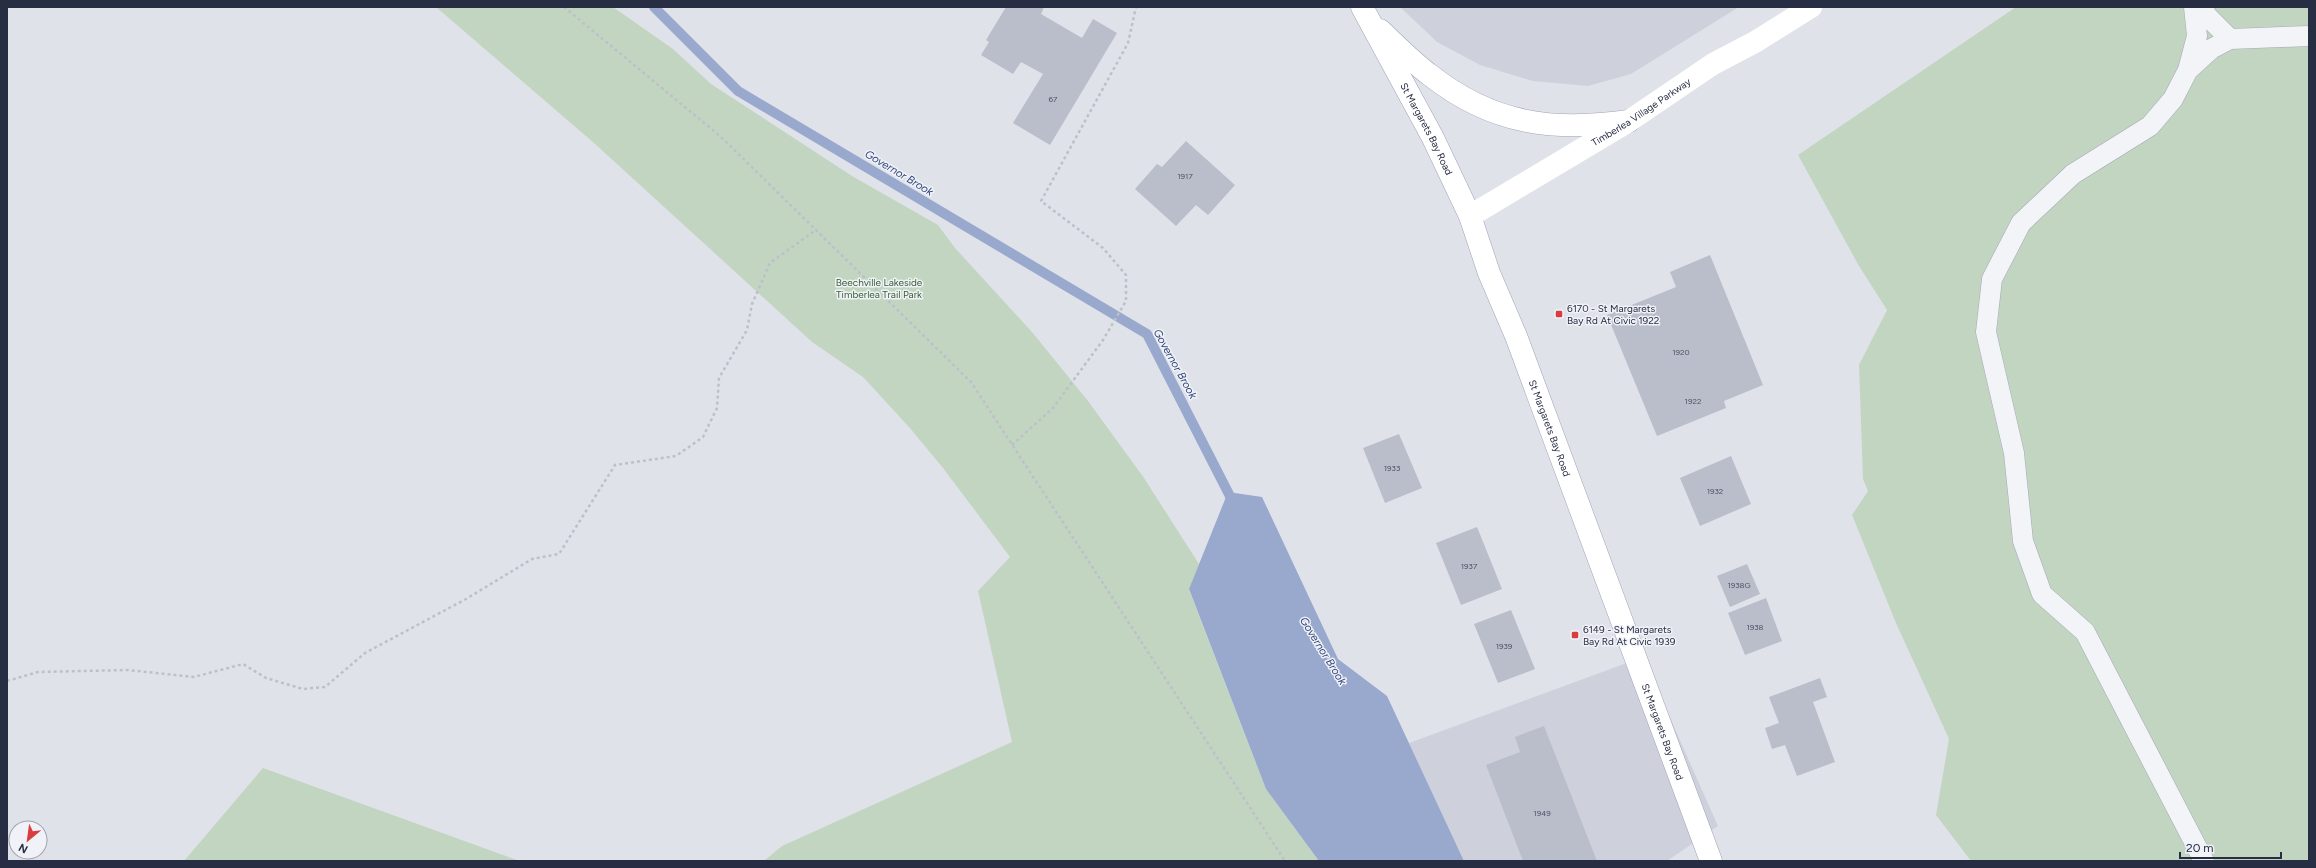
<svg xmlns="http://www.w3.org/2000/svg" width="2316" height="868" viewBox="0 0 2316 868" font-family="Figtree,sans-serif">
  <rect width="100%" height="100%" fill="#e0e2ea"/>
  <path fill="#ced1dc" d="M 1400,7 L 1739,7 L 1631,74 L 1588,86 L 1533,81 L 1480,65 L 1437,42 Z
    M 1643,657 L 1718,826 L 1667,861 L 1464,861 L 1409,743 Z"/>
  <path fill="#c2d5c1" d="M 436,7 L 613,7 L 673,49 L 711,84 L 852,176 L 938,225 L 955,248 L 1032,332 L 1088,401 L 1144,478 L 1199,564 L 1189,590 L 1266,789 L 1319,861 L 764,861 L 782,846 L 1012,742 L 978,591 L 1010,557 L 943,468 L 909,427 L 863,377 L 812,342 L 594,143 Z
    M 2016,7 L 2309,7 L 2309,861 L 1971,861 L 1936,815 L 1949,739 L 1896,623 L 1852,515 L 1868,491 L 1863,479 L 1859,365 L 1887,310 L 1859,266 L 1798,155 Z
    M 263,768 L 520,861 L 184,861 Z"/>
  <path fill="#99a9cd" d="M 1228,492 L 1262,497 L 1338,659 L 1387,696 L 1464,861 L 1319,861 L 1266,789 L 1189,589 Z"/>
  <g fill="none" stroke-linecap="round" stroke-linejoin="round">
    <path stroke="#99a9cd" stroke-width="10" d="M 654,7 L 738,91 L 1147,334 L 1234,504"/>
  </g>
  <path fill="#babdca" d="M 1006,7 L 1044,7 L 1041,14 L 1082,38 L 1093,19 L 1117,33 L 1050,145 L 1013,123 L 1043,74 L 1021,62 L 1013,74 L 981,55 L 989,42 L 986,40 Z
    M 1186,141 L 1235,185 L 1208,215 L 1196,205 L 1176,226 L 1135,189 L 1157,164 L 1162,167 Z
    M 1710,255 L 1763,385 L 1724,401 L 1726,408 L 1657,436 L 1607,315 L 1676,287 L 1670,272 Z
    M 1399,434 L 1422,488 L 1385,503 L 1363,448 Z
    M 1731,456 L 1751,504 L 1700,526 L 1680,478 Z
    M 1477,527 L 1502,589 L 1461,605 L 1436,543 Z
    M 1747,564 L 1760,594 L 1730,607 L 1717,576 Z
    M 1766,598 L 1782,641 L 1745,655 L 1728,613 Z
    M 1511,610 L 1535,669 L 1498,683 L 1474,624 Z
    M 1820,678 L 1827,697 L 1813,702 L 1835,762 L 1797,776 L 1785,745 L 1772,749 L 1765,728 L 1779,723 L 1769,697 Z
    M 1544,726 L 1597,861 L 1523,861 L 1486,765 L 1520,752 L 1515,737 Z"/>
  <g fill="none" stroke-linecap="round" stroke-linejoin="round">
    <defs>
      <path id="service" d="M 2194,7 L 2197,36 L 2188,70 L 2173,99 L 2150,126 L 2073,174 L 2021,223 L 1992,279 L 1986,332 L 2014,453 L 2023,541 L 2042,594 L 2085,632 L 2204,861
        M 2203,7 L 2206,15 L 2230,39
        M 2188,70 L 2211,49 L 2230,39 L 2309,36"/>
      <g id="primary">
        <path id="s2" d="M 1362,7 L 1433,138 L 1470,216 L 1489,273 L 1516,336 L 1711,861"/>
        <path d="M 1380,30 C 1396,45 1412,62 1430,75 C 1492,124 1553,132 1629,121"/>
      </g>
    </defs>
    <use href="#service" stroke="#a5a8b5" stroke-width="21"/>
    <use href="#primary" stroke="#9ea4b7" stroke-width="23"/>
    <path stroke="#bec0c9" stroke-width="2.5" stroke-dasharray="3 3" stroke-linecap="butt" d="M 564,7 L 720,136 L 971,382 L 1285,861
      M 1012,445 L 1053,408 L 1103,340 L 1126,301 L 1126,275 L 1103,248 L 1041,201 L 1128,43 L 1136,7
      M 7,681 L 38,672 L 128,670 L 194,677 L 243,664 L 266,678 L 303,689 L 325,687 L 365,653 L 466,599 L 532,559 L 559,554 L 615,465 L 676,456 L 703,437 L 717,408 L 719,378 L 747,330 L 752,304 L 770,263 L 816,230"/>
    <use href="#service" stroke="#f3f4f8" stroke-width="20"/>
    <path stroke="#fff" stroke-width="22" id="s1" d="M 1470,216 L 1629,121 L 1713,64 L 1755,42 L 1811,7"/>
    <use href="#primary" stroke="#fff" stroke-width="22"/>
  </g>
  <g fill="#d83e3d" stroke="#f0f2f7" stroke-width="1.5">
    <rect x="1555" y="310" width="8" height="8" rx="2"/>
    <rect x="1571" y="631" width="8" height="8" rx="2"/>
  </g>
  <g text-anchor="middle" dominant-baseline="central" stroke-width="3" stroke-linejoin="round" paint-order="stroke">
    <g font-size="8" fill="#4c5165">
      <text x="1053" y="99">67</text>
      <text x="1185" y="176">1917</text>
      <text x="1681" y="352">1920</text>
      <text x="1693" y="401">1922</text>
      <text x="1392" y="468">1933</text>
      <text x="1715" y="491">1932</text>
      <text x="1469" y="566">1937</text>
      <text x="1739" y="585">1938G</text>
      <text x="1755" y="627">1938</text>
      <text x="1504" y="646">1939</text>
      <text x="1542" y="813">1949</text>
    </g>
    <g font-size="10" fill="#272d43" stroke="#f0f2f7">
      <text stroke="none"><textPath href="#s1" startOffset="200">Timberlea Village Parkway</textPath></text>
      <text stroke="none"><textPath href="#s2" startOffset="138">St Margarets Bay Road</textPath></text>
      <text stroke="none"><textPath href="#s2" startOffset="462">St Margarets Bay Road</textPath></text>
      <text stroke="none"><textPath href="#s2" startOffset="786">St Margarets Bay Road</textPath></text>
    </g>
    <g font-size="10" fill="#355f34" stroke="#f0f2f7">
      <text x="879" y="282">Beechville Lakeside<tspan x="879" dy="12">Timberlea Trail Park</tspan></text>
    </g>
    <g font-size="10" fill="#272d43" stroke="#f0f2f7" text-anchor="start">
      <text x="1567" y="308">6170 - St Margarets<tspan x="1567" dy="12">Bay Rd At Civic 1922</tspan></text>
      <text x="1583" y="629">6149 - St Margarets<tspan x="1583" dy="12">Bay Rd At Civic 1939</tspan></text>
    </g>
    <g font-size="11" font-style="italic" fill="#2e447a" stroke="#f0f2f7">
      <text transform="translate(899 173) rotate(31)">Governor Brook</text>
      <text transform="translate(1175 364) rotate(61)">Governor Brook</text>
      <text transform="translate(1323 651) rotate(58)">Governor Brook</text>
    </g>
  </g>
  <rect width="2316" height="868" fill="none" stroke="#272d43" stroke-width="16"/>
  <g transform="translate(28 840) rotate(209)"><circle r="19" fill="#f0f2f7" stroke="#a0a3af"/>
  <path d="M0-3L7 15L0 10L-7 15Z" fill="#d83e3d"/>
  <text y="-6" font-size="11" font-weight="bold" text-anchor="middle" fill="#272d43">N</text>
  </g>
  <path d="M2180 852v6h101v-6" fill="none" stroke="#272d43" stroke-width="2"/>
  <text x="2186" y="852" font-size="12" fill="#272d43" stroke="#f0f2f7" stroke-width="3" paint-order="stroke">20 m</text>
</svg>
